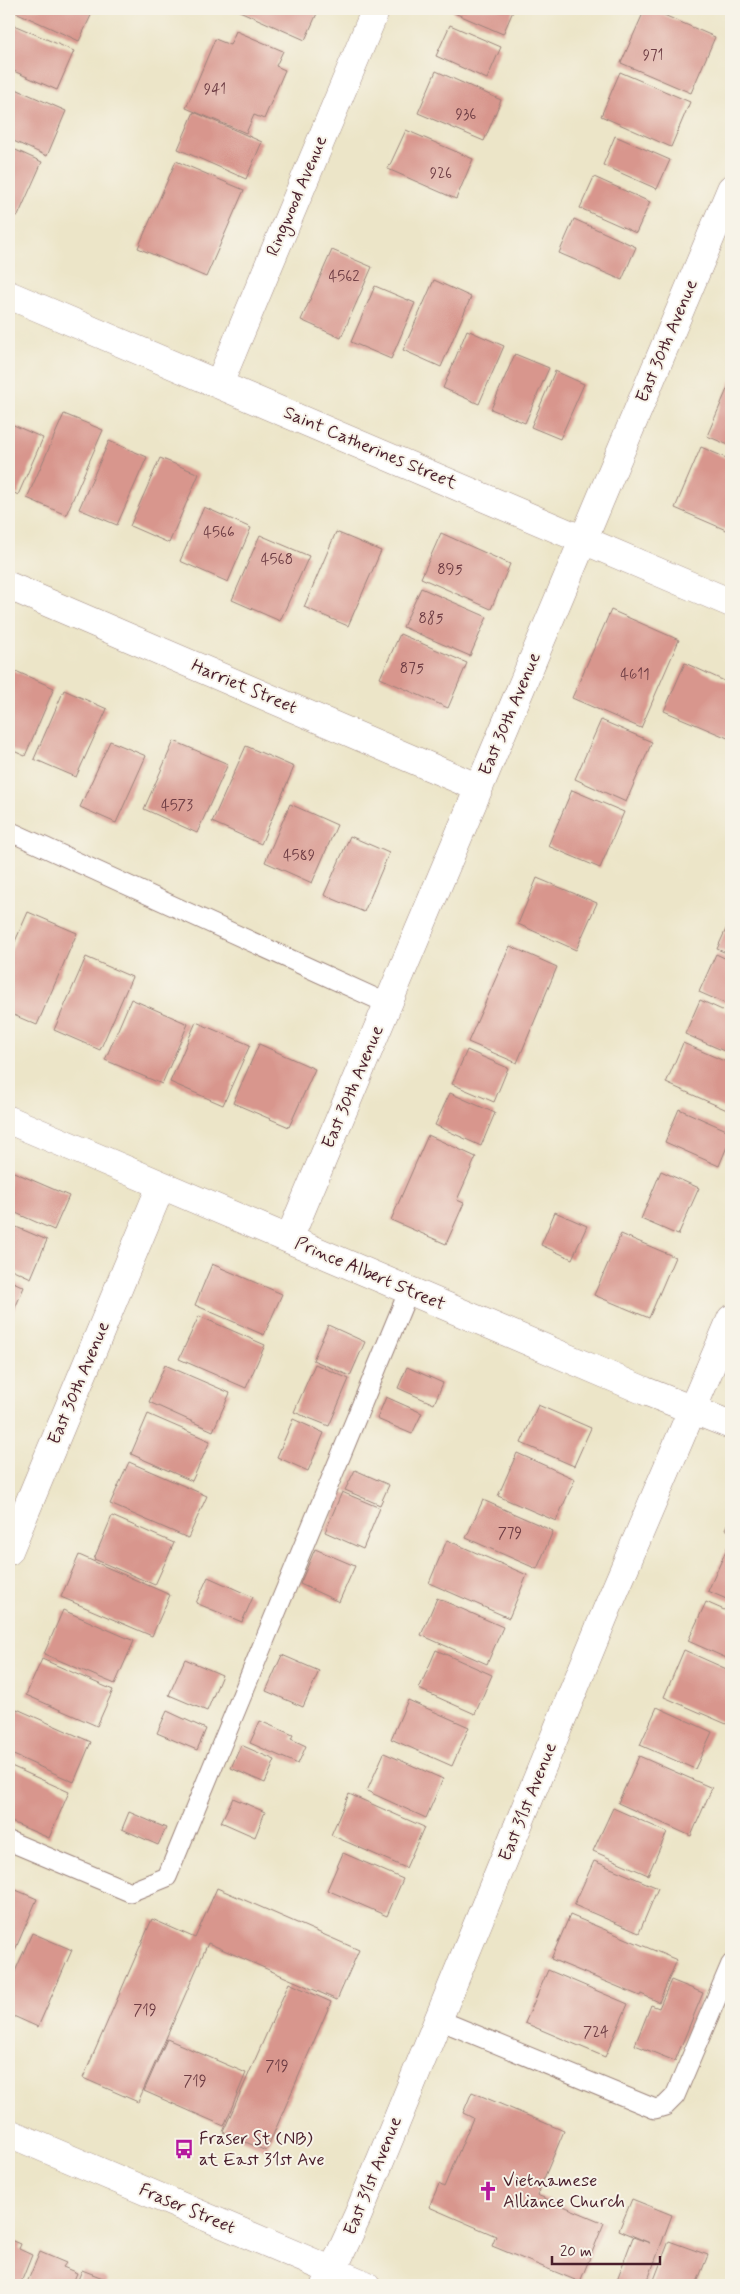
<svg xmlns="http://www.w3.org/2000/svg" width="740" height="2294" viewBox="0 0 740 2294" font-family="Mynerve,sans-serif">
  <rect width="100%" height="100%" fill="#f7f3e8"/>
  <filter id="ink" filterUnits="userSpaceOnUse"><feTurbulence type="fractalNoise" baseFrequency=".02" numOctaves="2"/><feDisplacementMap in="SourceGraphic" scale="10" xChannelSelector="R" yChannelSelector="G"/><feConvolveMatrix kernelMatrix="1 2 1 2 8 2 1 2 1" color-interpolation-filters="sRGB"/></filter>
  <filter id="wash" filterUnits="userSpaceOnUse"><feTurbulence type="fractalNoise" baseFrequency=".0096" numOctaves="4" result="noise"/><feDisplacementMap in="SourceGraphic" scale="20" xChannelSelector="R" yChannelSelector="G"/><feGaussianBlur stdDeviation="1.12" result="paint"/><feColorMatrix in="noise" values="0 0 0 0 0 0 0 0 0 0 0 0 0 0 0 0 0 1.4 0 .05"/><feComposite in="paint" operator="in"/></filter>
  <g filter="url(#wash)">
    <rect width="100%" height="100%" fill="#ece5c8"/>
    <g id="blocks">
      <path fill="#d8968d" d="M 9,9 L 94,9 L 79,41 Z
        M 235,9 L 319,9 L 305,40 Z
        M 454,9 L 514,9 L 503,34 L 452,12 Z
        M 645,9 L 650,9 L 715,37 L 691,93 L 621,63 Z
        M 9,23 L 74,51 L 57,90 L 9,69 Z
        M 450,25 L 501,47 L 487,79 L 436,56 Z
        M 236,31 L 283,51 L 276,66 L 285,70 L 264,119 L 254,115 L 246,133 L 186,108 L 215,39 L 230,45 Z
        M 436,71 L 501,100 L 484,141 L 418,113 Z
        M 620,72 L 690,102 L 671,147 L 601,116 Z
        M 9,86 L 66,111 L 47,156 L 9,139 Z
        M 194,112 L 262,142 L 246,179 L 178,149 Z
        M 406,130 L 473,159 L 456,199 L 388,169 Z
        M 615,136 L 670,160 L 657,189 L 603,165 Z
        M 9,147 L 42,162 L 18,216 L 9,212 Z
        M 176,161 L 244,190 L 206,277 L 138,248 Z
        M 594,177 L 650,202 L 636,233 L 580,208 Z
        M 574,219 L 636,247 L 622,280 L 559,253 Z
        M 332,250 L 372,267 L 341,338 L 301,320 Z
        M 434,280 L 471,297 L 441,367 L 403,350 Z
        M 375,286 L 415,303 L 391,359 L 351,342 Z
        M 467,330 L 504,346 L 479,404 L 443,388 Z
        M 515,354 L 549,368 L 525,423 L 491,409 Z
        M 555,371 L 584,384 L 560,439 L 531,427 Z
        M 731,380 L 731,446 L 707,436 Z
        M 64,414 L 103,430 L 66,515 L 27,498 Z
        M 9,423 L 43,438 L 18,495 L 9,490 Z
        M 109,441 L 147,457 L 117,525 L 79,509 Z
        M 701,447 L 731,460 L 731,518 L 726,530 L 675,508 Z
        M 160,458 L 199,474 L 169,543 L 130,526 Z
        M 204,507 L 251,528 L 228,582 L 180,561 Z
        M 336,532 L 381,551 L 348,626 L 304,607 Z
        M 441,533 L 510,564 L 491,609 L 421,578 Z
        M 260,535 L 309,556 L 280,621 L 232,600 Z
        M 421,588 L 487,617 L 470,656 L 403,627 Z
        M 611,610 L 679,640 L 641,728 L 572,698 Z
        M 400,634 L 467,663 L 448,708 L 380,678 Z
        M 685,663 L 731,684 L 730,739 L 664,711 Z
        M 11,669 L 54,688 L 25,756 L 9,749 L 9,675 Z
        M 64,690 L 107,709 L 76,777 L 34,759 Z
        M 601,720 L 652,742 L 626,802 L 575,779 Z
        M 110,741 L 146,756 L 116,823 L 80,807 Z
        M 174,741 L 228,764 L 197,833 L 144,809 Z
        M 246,746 L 294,767 L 261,844 L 212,822 Z
        M 572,790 L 624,812 L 600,868 L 548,846 Z
        M 290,804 L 337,825 L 312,883 L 265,862 Z
        M 350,836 L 389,853 L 364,912 L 324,895 Z
        M 537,878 L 597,903 L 576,950 L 518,924 Z
        M 28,912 L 77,933 L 37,1025 L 9,1013 L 9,955 Z
        M 731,918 L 731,955 L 717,949 Z
        M 510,946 L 557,967 L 517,1063 L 468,1042 Z
        M 716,954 L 731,961 L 731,1006 L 699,992 Z
        M 86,957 L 132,977 L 100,1050 L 54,1030 Z
        M 131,999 L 188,1024 L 162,1084 L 105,1060 Z
        M 700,1000 L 731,1014 L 731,1054 L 685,1034 Z
        M 196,1022 L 250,1045 L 223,1105 L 170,1082 Z
        M 683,1043 L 731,1064 L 731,1100 L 727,1110 L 666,1083 Z
        M 259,1044 L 315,1069 L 289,1127 L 233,1103 Z
        M 467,1050 L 508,1068 L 494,1102 L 452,1084 Z
        M 450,1093 L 495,1113 L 481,1146 L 435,1125 Z
        M 679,1109 L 731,1132 L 731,1137 L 719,1166 L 665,1142 Z
        M 428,1135 L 476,1157 L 457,1200 L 464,1203 L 446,1244 L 391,1220 Z
        M 9,1170 L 69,1196 L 54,1230 L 9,1210 Z
        M 661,1171 L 699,1188 L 678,1235 L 641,1219 Z
        M 555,1212 L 587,1226 L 572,1259 L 541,1245 Z
        M 9,1224 L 47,1240 L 31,1278 L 9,1268 Z
        M 621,1234 L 675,1257 L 649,1318 L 594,1295 Z
        M 212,1264 L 282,1294 L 264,1335 L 195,1305 Z
        M 9,1280 L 24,1287 L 9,1322 Z
        M 199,1316 L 265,1345 L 246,1388 L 179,1359 Z
        M 328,1325 L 365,1342 L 350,1376 L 313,1360 Z
        M 315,1364 L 349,1379 L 329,1426 L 294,1412 Z
        M 165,1365 L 230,1393 L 213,1431 L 149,1402 Z
        M 407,1367 L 443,1383 L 434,1404 L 398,1388 Z
        M 386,1397 L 422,1413 L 412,1434 L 377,1419 Z
        M 538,1405 L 591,1428 L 574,1466 L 521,1443 Z
        M 148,1414 L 210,1441 L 192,1481 L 131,1454 Z
        M 293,1419 L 324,1433 L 308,1471 L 277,1457 Z
        M 517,1453 L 575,1479 L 556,1521 L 498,1496 Z
        M 129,1462 L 207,1496 L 188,1538 L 110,1504 Z
        M 355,1470 L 389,1485 L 380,1505 L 345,1490 Z
        M 342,1492 L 380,1508 L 363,1549 L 325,1532 Z
        M 483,1500 L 553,1531 L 537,1569 L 466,1538 Z
        M 112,1516 L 174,1543 L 155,1585 L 94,1559 Z
        M 731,1516 L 731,1532 L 725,1529 Z
        M 447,1540 L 527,1575 L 509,1618 L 429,1583 Z
        M 728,1546 L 731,1548 L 731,1601 L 708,1591 Z
        M 315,1549 L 355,1566 L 339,1602 L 300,1584 Z
        M 79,1555 L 170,1595 L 152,1636 L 61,1597 Z
        M 208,1577 L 253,1597 L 242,1622 L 196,1603 Z
        M 437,1598 L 503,1627 L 487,1664 L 421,1635 Z
        M 706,1602 L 731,1613 L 731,1660 L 688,1641 Z
        M 63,1610 L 134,1641 L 115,1684 L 44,1654 Z
        M 436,1650 L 492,1675 L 475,1714 L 419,1689 Z
        M 684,1650 L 731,1671 L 731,1726 L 664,1697 Z
        M 282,1655 L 319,1671 L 303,1707 L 266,1691 Z
        M 42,1659 L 113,1690 L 97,1726 L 26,1695 Z
        M 185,1659 L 222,1675 L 207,1711 L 169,1695 Z
        M 408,1700 L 469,1727 L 452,1766 L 391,1739 Z
        M 657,1707 L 712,1732 L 695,1769 L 640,1745 Z
        M 17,1709 L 91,1742 L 74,1782 L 9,1753 L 9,1728 Z
        M 167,1711 L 206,1729 L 197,1750 L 157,1733 Z
        M 260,1721 L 293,1735 L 291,1739 L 306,1746 L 298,1764 L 250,1743 Z
        M 241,1745 L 275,1760 L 265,1783 L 231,1768 Z
        M 384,1753 L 443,1779 L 426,1818 L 367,1791 Z
        M 639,1756 L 712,1788 L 691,1836 L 618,1803 Z
        M 9,1765 L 69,1792 L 49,1838 L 9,1821 Z
        M 349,1794 L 424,1827 L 406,1868 L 331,1835 Z
        M 233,1798 L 265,1812 L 255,1837 L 221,1822 Z
        M 613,1808 L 667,1832 L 648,1875 L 593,1851 Z
        M 129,1812 L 166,1828 L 158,1845 L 122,1829 Z
        M 343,1853 L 403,1879 L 387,1916 L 327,1890 Z
        M 594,1861 L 658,1888 L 639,1933 L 574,1905 Z
        M 9,1887 L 37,1899 L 9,1964 Z
        M 217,1888 L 359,1950 L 337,2000 L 208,1943 L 138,2102 L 83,2078 L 152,1919 L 195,1938 Z
        M 570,1915 L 677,1960 L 659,2002 L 641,1994 L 640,1996 L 551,1959 Z
        M 32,1933 L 72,1950 L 38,2027 L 9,2014 L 9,1985 Z
        M 548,1970 L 628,2004 L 605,2057 L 525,2023 Z
        M 671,1980 L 703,1993 L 675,2061 L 635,2045 L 651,2005 L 659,2008 Z
        M 289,1983 L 331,2002 L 266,2151 L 223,2132 Z
        M 167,2039 L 246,2073 L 224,2126 L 144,2091 Z
        M 472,2092 L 564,2131 L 537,2195 L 604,2223 L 580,2282 L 492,2246 L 496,2236 L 429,2207 L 439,2184 L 444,2187 L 473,2118 L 463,2113 Z
        M 632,2199 L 672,2215 L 646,2285 L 615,2285 L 633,2237 L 650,2243 L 619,2230 Z
        M 9,2239 L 21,2244 L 19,2249 L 32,2255 L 20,2285 L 9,2285 Z
        M 669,2241 L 708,2255 L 696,2285 L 652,2285 Z
        M 40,2252 L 66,2263 L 63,2267 L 77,2273 L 72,2285 L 26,2285 Z
        M 82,2270 L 108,2280 L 106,2285 L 76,2285 Z"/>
    </g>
  </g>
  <g filter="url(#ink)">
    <use href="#blocks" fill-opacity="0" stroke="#9b827a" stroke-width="1"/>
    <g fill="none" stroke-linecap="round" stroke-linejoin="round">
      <defs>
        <path id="lane" d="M 9,831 L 388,1004
          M 9,1841 L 130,1892 L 167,1877 L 409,1290
          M 437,2019 L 655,2109 L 665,2106 L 675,2096 L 731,1964"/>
        <path id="street" d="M 9,295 L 731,603
          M 219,384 L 376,9
          M 9,586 L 479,788
          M 9,1120 L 645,1391 L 731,1425
          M 289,1239 L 731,189
          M 9,1551 L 161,1186
          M 326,2285 L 358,2215 L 607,1609 L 731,1319"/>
        <path id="secondary" d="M 9,2133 L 366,2285"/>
      </defs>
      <use href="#lane" stroke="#9b827a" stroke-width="21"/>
      <use href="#street" stroke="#9b827a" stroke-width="29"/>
      <use href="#secondary" stroke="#9b827a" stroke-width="29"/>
      <use href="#lane" stroke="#fff" stroke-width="19"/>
      <use href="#street" stroke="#fff" stroke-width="28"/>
      <use href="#secondary" stroke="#fff" stroke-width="28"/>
    </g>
  </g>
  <defs>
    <symbol id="bus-bare" viewBox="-9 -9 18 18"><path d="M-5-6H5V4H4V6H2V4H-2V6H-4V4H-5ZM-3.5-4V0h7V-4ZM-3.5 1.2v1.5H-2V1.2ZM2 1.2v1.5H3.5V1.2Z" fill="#b5179e" stroke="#f7f3e8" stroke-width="2.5" paint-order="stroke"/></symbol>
    <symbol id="church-bare" viewBox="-9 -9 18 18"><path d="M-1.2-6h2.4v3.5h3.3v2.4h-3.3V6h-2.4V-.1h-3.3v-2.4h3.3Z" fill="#b5179e" stroke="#f7f3e8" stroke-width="2.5" paint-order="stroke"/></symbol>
  </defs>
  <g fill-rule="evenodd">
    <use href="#bus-bare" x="170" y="2135" width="28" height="28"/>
    <use href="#church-bare" x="474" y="2177" width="28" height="28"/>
  </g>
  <g text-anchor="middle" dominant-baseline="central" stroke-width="4" stroke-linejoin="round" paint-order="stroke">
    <g font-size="15" fill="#6e3d44">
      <text x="653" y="56">971</text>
      <text x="215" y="90">941</text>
      <text x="466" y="115">936</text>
      <text x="441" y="174">926</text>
      <text x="344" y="277">4562</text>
      <text x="219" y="533">4566</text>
      <text x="277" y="560">4568</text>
      <text x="450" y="570">895</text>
      <text x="431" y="619">885</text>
      <text x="412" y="669">875</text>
      <text x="635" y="675">4611</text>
      <text x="177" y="806">4573</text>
      <text x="299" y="856">4589</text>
      <text x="510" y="1534">779</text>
      <text x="145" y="2011">719</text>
      <text x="596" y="2033">724</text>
      <text x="277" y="2067">719</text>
      <text x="195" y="2082">719</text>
    </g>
    <g font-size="18" fill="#4a1f2b" stroke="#f7f3e8">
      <text transform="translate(297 196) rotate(-67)">Ringwood Avenue</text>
      <text transform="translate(667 341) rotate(-67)">East 30th Avenue</text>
      <text transform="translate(370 448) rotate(23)">Saint Catherines Street</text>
      <text transform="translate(244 687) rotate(23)">Harriet Street</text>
      <text transform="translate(510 714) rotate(-67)">East 30th Avenue</text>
      <text transform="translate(353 1087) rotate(-67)">East 30th Avenue</text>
      <text transform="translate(370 1274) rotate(23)">Prince Albert Street</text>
      <text transform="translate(79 1383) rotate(-67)">East 30th Avenue</text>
      <text transform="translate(528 1802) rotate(-68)">East 31st Avenue</text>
      <text transform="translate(373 2176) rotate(-68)">East 31st Avenue</text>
      <text transform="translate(187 2209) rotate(23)">Fraser Street</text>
    </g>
    <g font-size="18" fill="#4a1f2b" stroke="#f7f3e8" text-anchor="start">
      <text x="199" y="2139">Fraser St (NB)<tspan x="199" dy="21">at East 31st Ave</tspan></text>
      <text x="503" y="2181">Vietnamese<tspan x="503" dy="21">Alliance Church</tspan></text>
    </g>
  </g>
  <rect width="740" height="2294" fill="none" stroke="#f7f3e8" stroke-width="30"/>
  <path d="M552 2256v8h108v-8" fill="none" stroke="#4a1f2b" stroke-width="2.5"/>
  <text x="560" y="2256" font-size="15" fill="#4a1f2b" stroke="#f7f3e8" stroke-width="4" paint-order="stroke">20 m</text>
</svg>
